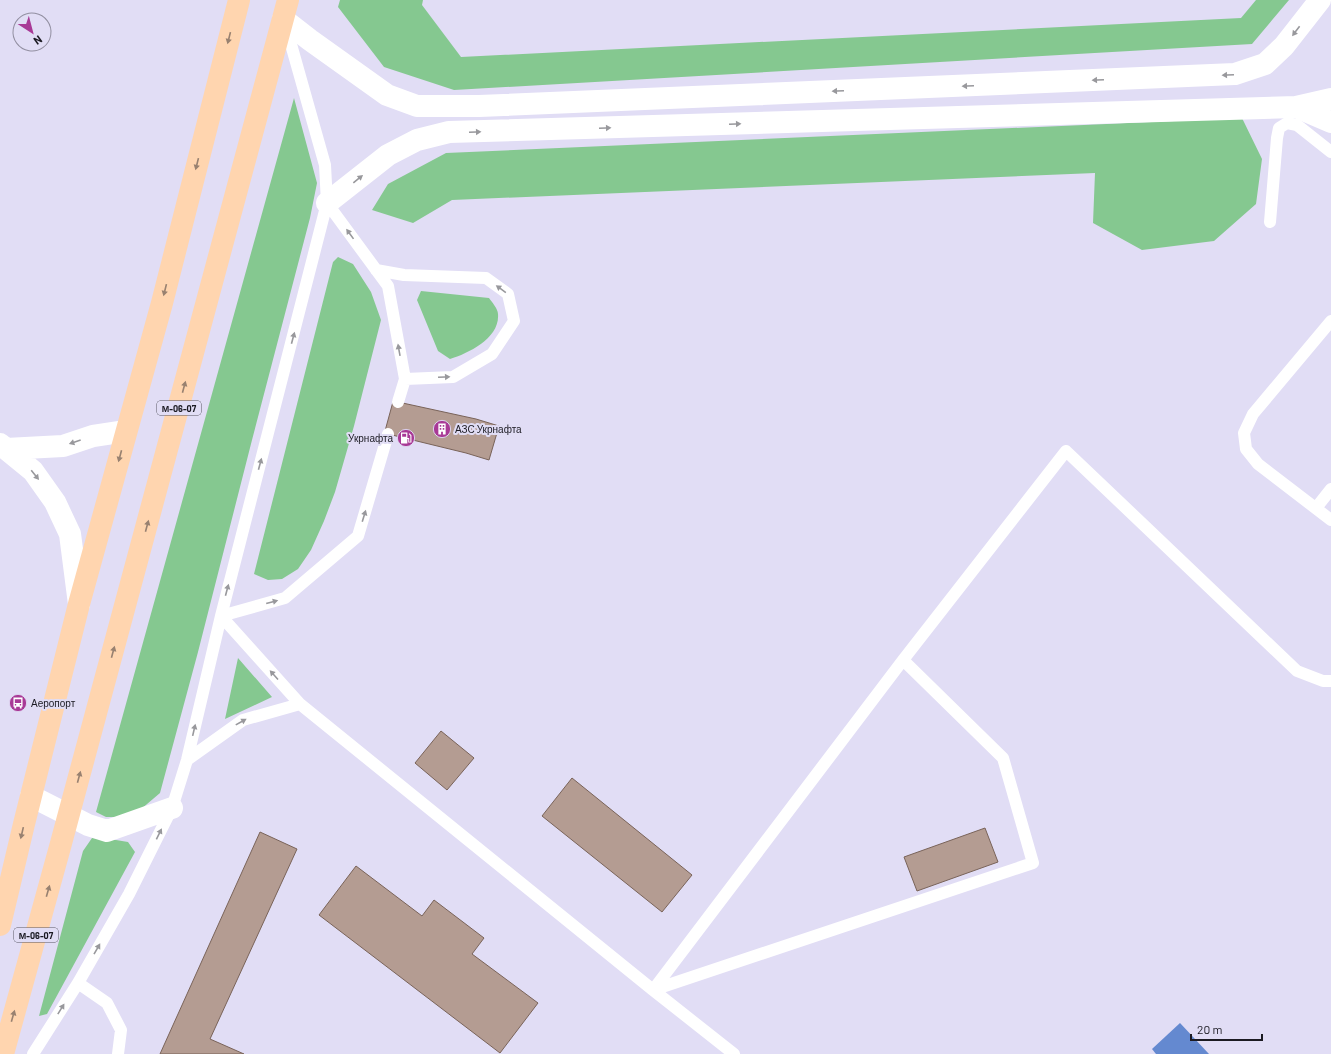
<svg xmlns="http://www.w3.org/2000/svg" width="1331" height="1054" viewBox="0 0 1331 1054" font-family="Barlow,sans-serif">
  <rect width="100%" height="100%" fill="#e1ddf5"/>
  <path fill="#85c890" d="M 340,0 L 423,0 L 422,5 L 461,57 L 1241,18 L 1256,0 L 1289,0 L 1252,44 L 454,90 L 384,67 L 338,7 Z
    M 294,98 L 317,183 L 310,218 L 252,440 L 198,652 L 160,793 L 140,810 L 123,817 L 106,817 L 96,812 Z
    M 1242,118 L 1262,159 L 1256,204 L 1214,241 L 1142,250 L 1093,223 L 1095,173 L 452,200 L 413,223 L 372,210 L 388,184 L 446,153 Z
    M 338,257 L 353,264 L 371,292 L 381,320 L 354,426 L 335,492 L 324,521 L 311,550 L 298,569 L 282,579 L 268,580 L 254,574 L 333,262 Z
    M 421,291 L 489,298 C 492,302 498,309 498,314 C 500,338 469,353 450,359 L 438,351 L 417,300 Z
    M 238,658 L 272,697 L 225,719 Z
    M 92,838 L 110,839 L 128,842 L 135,852 L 47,1014 L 39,1016 L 83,851 Z"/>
  <path fill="#6489d0" d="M 1180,1023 L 1209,1054 L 1156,1054 L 1152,1049 Z"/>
  <path fill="#b49c92" stroke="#796359" d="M 394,398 L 398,402 L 476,419 L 499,426 L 489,460 L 466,453 L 388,434 L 385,431 Z
    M 441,731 L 474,758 L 447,790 L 415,763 Z
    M 572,778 L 692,875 L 662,912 L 542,816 Z
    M 985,828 L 998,862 L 917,891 L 904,857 Z
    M 260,832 L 297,849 L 210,1039 L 244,1054 L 160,1054 Z
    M 356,866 L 422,916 L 434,900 L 484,938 L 472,954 L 538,1003 L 500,1053 L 319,915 Z"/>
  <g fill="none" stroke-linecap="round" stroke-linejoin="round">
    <path stroke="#fff" stroke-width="12" d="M 327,203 L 388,286 L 405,379 L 398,402
      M 1270,222 L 1277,138 L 1279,128 L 1287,123 L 1297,125 L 1331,152
      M 376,270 L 404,275 L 486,278 L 508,294 L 514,321 L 492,354 L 453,377 L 405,379
      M 1331,321 L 1253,414 L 1244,433 L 1246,449 L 1258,464 L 1331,520
      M 388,434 L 358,536 L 285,598 L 221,616 L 300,704 L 653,990 L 734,1054
      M 1316,508 L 1331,489
      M 187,760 L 243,720 L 300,704
      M 78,983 L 107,1003 L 121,1030 L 118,1054
      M 653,990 L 903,660 L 1066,451 L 1297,671 L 1323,681 L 1331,681
      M 653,990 L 1033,863 L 1003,758 L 903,660
      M 33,1054 L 78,983 L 129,894 L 172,808 L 187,760 L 221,616 L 327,203 L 325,165 L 285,23"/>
    <path stroke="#fff" stroke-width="22" d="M 283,19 L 310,40 L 387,95 L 417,106 L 479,106 L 1235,74 L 1265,64 L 1284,46 L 1320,0
      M 1296,107 L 1331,122
      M 327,203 L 388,155 L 417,140 L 449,132 L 1296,107 L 1331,99
      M 0,444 L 33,471 L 55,502 L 70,534 L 79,604
      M 6,449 L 63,446 L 93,436 L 126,431
      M 31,796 L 88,825 L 107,831 L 172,808"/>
    <path stroke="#ffd5af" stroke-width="22" d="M 0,925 L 24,824 L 79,604 L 162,303 L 239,0
      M 3,1054 L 60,847 L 288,0"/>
  </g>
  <defs><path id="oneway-solid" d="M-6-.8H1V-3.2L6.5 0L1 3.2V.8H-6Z"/></defs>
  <g fill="#98989c">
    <use href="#oneway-solid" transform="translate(1296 31) rotate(127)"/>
    <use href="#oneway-solid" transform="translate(1228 75) rotate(178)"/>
    <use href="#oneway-solid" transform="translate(1098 80) rotate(178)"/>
    <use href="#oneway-solid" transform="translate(968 86) rotate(178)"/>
    <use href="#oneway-solid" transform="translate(838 91) rotate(178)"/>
    <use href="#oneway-solid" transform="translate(735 124) rotate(-2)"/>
    <use href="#oneway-solid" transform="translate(605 128) rotate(-2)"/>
    <use href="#oneway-solid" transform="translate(475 132) rotate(-2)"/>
    <use href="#oneway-solid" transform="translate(358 179) rotate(-39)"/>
    <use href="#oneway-solid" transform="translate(350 234) rotate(-126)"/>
    <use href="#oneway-solid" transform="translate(501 289) rotate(-144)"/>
    <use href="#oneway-solid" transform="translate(293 338) rotate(-75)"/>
    <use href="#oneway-solid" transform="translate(399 350) rotate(-100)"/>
    <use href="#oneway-solid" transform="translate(444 377) rotate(-3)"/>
    <use href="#oneway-solid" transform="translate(75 442) rotate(161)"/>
    <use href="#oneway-solid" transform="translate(260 464) rotate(-75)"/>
    <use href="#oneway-solid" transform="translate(35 475) rotate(51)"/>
    <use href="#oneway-solid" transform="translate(364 516) rotate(-73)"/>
    <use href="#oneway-solid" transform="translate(227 590) rotate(-75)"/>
    <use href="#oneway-solid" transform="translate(272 602) rotate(-15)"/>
    <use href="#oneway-solid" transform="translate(274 675) rotate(-132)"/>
    <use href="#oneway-solid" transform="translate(241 722) rotate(-29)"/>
    <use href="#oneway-solid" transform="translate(194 730) rotate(-77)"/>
    <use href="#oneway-solid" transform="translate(159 834) rotate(-64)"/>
    <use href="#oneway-solid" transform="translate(97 949) rotate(-60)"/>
    <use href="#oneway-solid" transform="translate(61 1009) rotate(-58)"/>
  </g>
  <g fill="#988170">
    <use href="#oneway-solid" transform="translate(229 38) rotate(104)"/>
    <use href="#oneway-solid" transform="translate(197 164) rotate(104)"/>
    <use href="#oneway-solid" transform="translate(165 290) rotate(104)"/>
    <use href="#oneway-solid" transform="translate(184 387) rotate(-75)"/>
    <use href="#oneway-solid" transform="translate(120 456) rotate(105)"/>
    <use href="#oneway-solid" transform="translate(147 526) rotate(-75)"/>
    <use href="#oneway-solid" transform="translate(113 652) rotate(-75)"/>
    <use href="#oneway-solid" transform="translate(79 777) rotate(-75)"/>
    <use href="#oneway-solid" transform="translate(22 833) rotate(103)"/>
    <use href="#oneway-solid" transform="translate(48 891) rotate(-74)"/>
    <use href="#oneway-solid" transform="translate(13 1016) rotate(-74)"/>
  </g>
  <defs>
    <symbol id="building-disc" viewBox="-11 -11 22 22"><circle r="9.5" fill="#a83996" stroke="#e1ddf5"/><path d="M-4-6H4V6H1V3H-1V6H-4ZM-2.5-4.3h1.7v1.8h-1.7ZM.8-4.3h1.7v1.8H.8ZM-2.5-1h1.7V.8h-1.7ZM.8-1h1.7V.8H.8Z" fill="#fff"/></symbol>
    <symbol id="fuel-disc" viewBox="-11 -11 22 22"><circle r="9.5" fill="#a83996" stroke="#e1ddf5"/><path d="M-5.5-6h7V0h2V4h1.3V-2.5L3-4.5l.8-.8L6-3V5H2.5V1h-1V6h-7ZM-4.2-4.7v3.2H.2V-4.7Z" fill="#fff"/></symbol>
    <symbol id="bus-disc" viewBox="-11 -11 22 22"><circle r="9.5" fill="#a83996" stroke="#e1ddf5"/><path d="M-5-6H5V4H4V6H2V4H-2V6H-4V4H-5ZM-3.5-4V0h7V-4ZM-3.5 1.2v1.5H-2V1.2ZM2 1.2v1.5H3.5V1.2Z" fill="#fff"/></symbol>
  </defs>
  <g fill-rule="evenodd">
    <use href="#building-disc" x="432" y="419" width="20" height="20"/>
    <use href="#fuel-disc" x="396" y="428" width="20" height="20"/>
    <use href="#bus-disc" x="8" y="693" width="20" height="20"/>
  </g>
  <g text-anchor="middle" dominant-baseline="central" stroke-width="4" stroke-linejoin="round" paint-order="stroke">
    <g fill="#e1ddf5" stroke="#565461" stroke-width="1">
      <rect x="157" y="401" width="44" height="14" rx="3"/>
      <rect x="14" y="928" width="44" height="14" rx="3"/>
    </g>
    <g font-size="9" font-weight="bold" fill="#1b1a22">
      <text x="179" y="408">М-06-07</text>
      <text x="36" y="935">М-06-07</text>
    </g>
    <g font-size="10" fill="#1b1a22" stroke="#e1ddf5" text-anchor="start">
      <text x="455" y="429">АЗС Укрнафта</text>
      <text x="393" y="438" text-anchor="end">Укрнафта</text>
      <text x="31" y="703">Аеропорт</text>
    </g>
  </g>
  <g transform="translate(32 32) rotate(144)"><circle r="19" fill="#e1ddf5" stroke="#928fa1"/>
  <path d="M0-3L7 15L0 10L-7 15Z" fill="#a83996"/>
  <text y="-6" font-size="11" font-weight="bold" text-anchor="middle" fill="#1b1a22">N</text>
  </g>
  <path d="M1191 1034v6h71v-6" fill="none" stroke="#1b1a22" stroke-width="2"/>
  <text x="1197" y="1034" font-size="12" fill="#1b1a22" stroke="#e1ddf5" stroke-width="3" paint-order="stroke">20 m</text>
</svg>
